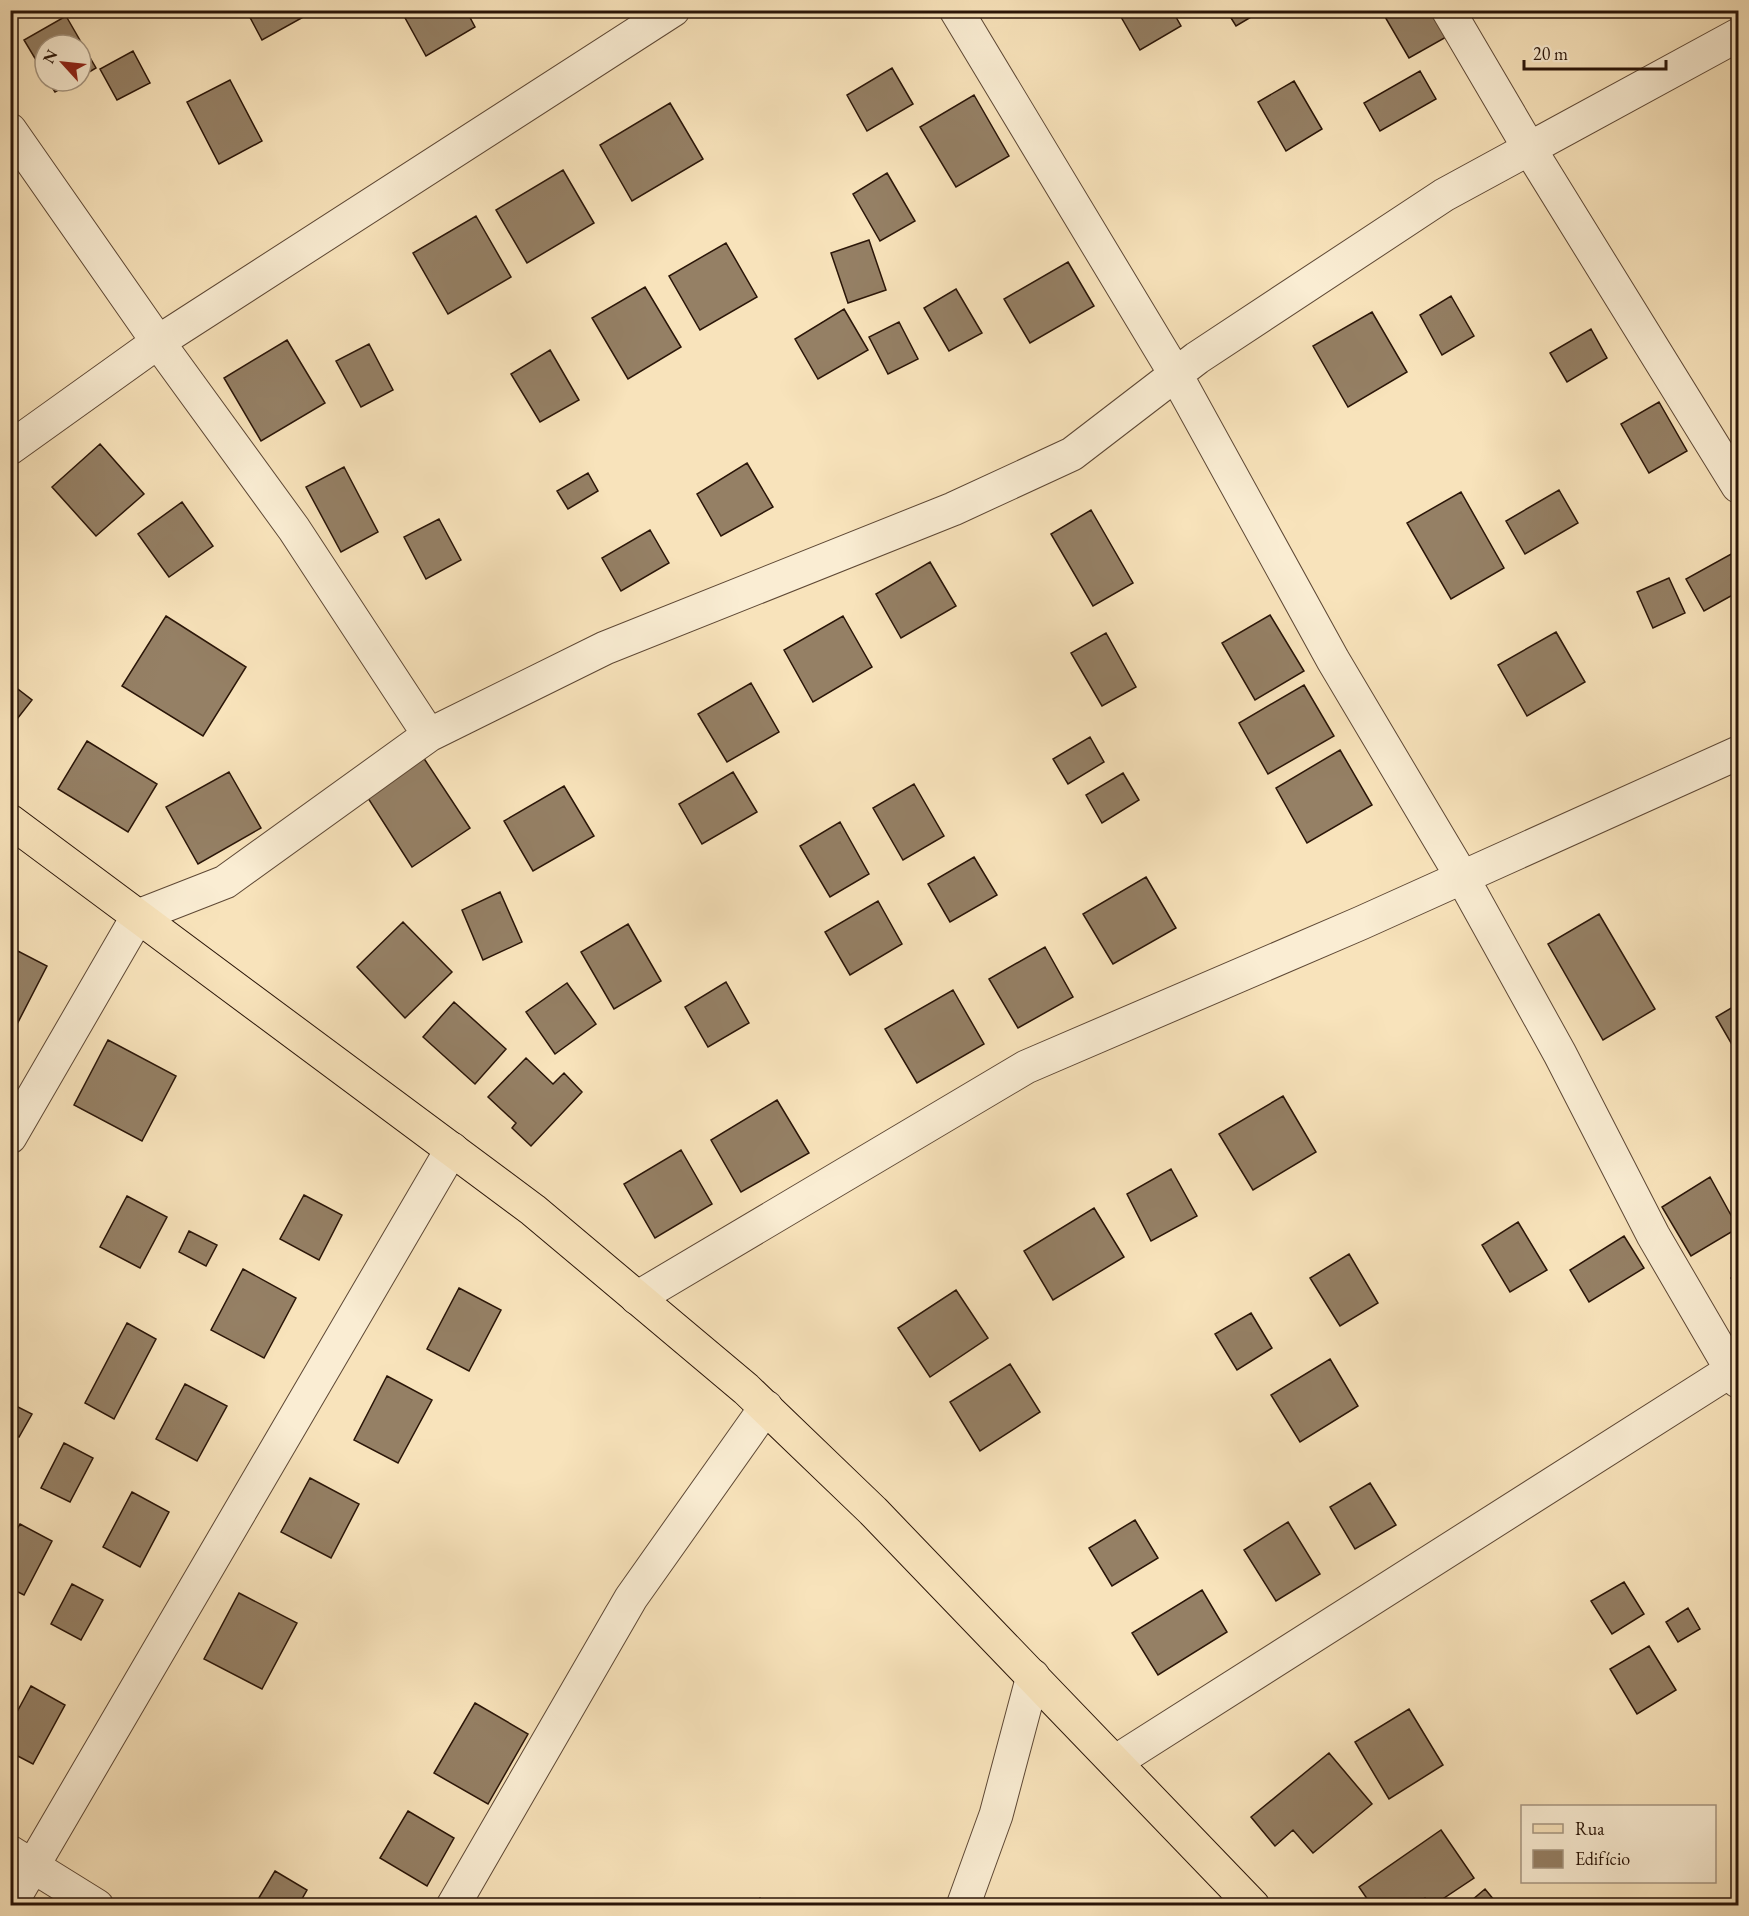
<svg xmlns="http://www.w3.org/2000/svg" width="1749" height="1916" viewBox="0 0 1749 1916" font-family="'EB Garamond',serif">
  <rect width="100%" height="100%" fill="#f8e3bb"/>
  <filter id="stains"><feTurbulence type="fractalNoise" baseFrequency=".00333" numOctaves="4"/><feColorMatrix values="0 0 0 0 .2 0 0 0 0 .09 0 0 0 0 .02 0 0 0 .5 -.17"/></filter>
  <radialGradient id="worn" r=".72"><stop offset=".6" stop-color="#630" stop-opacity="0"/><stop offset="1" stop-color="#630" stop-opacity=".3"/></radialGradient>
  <path fill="#958065" stroke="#2a1508" stroke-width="1.5" d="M 246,10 L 316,10 L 262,40 Z
    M 413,10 L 466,10 L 475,27 L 426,56 L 404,16 Z
    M 1117,10 L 1172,10 L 1181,26 L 1140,50 Z
    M 1226,10 L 1263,10 L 1236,26 Z
    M 1381,10 L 1433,10 L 1448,36 L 1409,58 Z
    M 66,16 L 96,68 L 81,77 L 81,45 L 45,45 L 45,75 L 24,40 Z
    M 133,51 L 150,83 L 117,100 L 100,69 Z
    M 892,68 L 913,104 L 867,131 L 847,95 Z
    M 1420,71 L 1436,99 L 1380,131 L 1364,103 Z
    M 230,80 L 262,141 L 219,164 L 187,102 Z
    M 48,81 L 74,81 L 55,92 Z
    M 1294,81 L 1322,129 L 1286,151 L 1258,102 Z
    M 974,95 L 1009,156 L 956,187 L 920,127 Z
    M 670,103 L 703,159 L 632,201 L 600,145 Z
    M 563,170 L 594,223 L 527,263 L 496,210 Z
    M 887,173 L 915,221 L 880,241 L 853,194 Z
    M 476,216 L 511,277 L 448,314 L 413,253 Z
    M 869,240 L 886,290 L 848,303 L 831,253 Z
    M 726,243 L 757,297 L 700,330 L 669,276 Z
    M 1068,262 L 1094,306 L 1030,343 L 1004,299 Z
    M 645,287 L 681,347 L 628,379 L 592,318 Z
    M 956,289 L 982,333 L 949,351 L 924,308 Z
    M 1451,296 L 1474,336 L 1442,355 L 1420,315 Z
    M 844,309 L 868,350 L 818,379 L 795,339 Z
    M 1372,312 L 1407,372 L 1348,407 L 1313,346 Z
    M 899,322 L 918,359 L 888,374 L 869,337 Z
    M 1591,329 L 1607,358 L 1567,382 L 1550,353 Z
    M 287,340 L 325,403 L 261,441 L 224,378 Z
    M 369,344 L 393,390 L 361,407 L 336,361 Z
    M 550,350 L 579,400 L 540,422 L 511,374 Z
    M 1659,402 L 1687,451 L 1649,473 L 1621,424 Z
    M 100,444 L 144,494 L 96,536 L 52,487 Z
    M 747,463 L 773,507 L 721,536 L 697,494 Z
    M 344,467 L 378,532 L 341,552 L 306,487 Z
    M 588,473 L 598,491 L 568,509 L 557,491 Z
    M 1559,490 L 1578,523 L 1525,554 L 1506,521 Z
    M 1461,492 L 1504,568 L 1451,599 L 1407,523 Z
    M 182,502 L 213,546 L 169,577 L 138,534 Z
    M 1091,510 L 1133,583 L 1093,606 L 1051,534 Z
    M 439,519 L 461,560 L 426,579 L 404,537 Z
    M 650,530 L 669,563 L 621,591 L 602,558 Z
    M 1733,553 L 1738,563 L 1738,592 L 1704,611 L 1686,579 Z
    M 930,562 L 956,606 L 901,638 L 876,594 Z
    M 1669,578 L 1685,613 L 1653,628 L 1637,592 Z
    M 1270,615 L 1304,671 L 1255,700 L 1222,643 Z
    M 166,616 L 246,667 L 203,736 L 122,686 Z
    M 843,616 L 872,667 L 813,702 L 784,650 Z
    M 1556,632 L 1585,682 L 1527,716 L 1498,665 Z
    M 1106,633 L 1136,687 L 1102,706 L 1071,653 Z
    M 10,683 L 32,700 L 10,728 Z
    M 751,683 L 779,732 L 727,762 L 698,714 Z
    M 1304,685 L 1334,736 L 1268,774 L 1239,723 Z
    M 1090,737 L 1104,762 L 1068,784 L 1053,759 Z
    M 87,741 L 157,784 L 128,832 L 58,789 Z
    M 1340,750 L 1372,805 L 1307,843 L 1276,788 Z
    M 423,757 L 470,828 L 412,867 L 366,795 Z
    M 229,772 L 261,828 L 198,864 L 166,807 Z
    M 733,772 L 757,812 L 702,844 L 679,804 Z
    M 1123,773 L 1139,800 L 1102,823 L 1086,795 Z
    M 914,784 L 944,836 L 903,860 L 873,808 Z
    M 564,786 L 594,836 L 533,871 L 504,821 Z
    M 840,822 L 869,874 L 830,897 L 800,846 Z
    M 974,857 L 997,895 L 950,922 L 928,884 Z
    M 1146,877 L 1176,928 L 1113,964 L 1083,914 Z
    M 500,892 L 522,942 L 483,960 L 462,910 Z
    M 878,901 L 902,944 L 850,975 L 825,932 Z
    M 1599,914 L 1655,1009 L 1603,1040 L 1548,944 Z
    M 403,922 L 452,972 L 405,1018 L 357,967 Z
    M 628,924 L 661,981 L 614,1009 L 581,952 Z
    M 10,947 L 47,966 L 13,1032 L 10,1031 Z
    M 1045,947 L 1073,997 L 1018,1028 L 989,979 Z
    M 726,982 L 749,1023 L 708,1047 L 685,1007 Z
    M 567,983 L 596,1024 L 555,1054 L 526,1012 Z
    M 953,990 L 984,1044 L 917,1083 L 885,1029 Z
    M 454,1002 L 506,1049 L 475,1084 L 423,1037 Z
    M 1738,1004 L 1738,1055 L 1716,1017 Z
    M 108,1040 L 176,1076 L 142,1141 L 74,1105 Z
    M 526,1058 L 553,1084 L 564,1073 L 582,1092 L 531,1146 L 512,1128 L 516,1123 L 488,1097 Z
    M 1283,1096 L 1316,1152 L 1253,1190 L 1219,1134 Z
    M 777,1100 L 809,1153 L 741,1192 L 711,1140 Z
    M 681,1150 L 712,1204 L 655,1238 L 624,1184 Z
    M 1171,1169 L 1197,1216 L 1151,1241 L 1127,1194 Z
    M 1710,1177 L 1738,1228 L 1691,1256 L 1662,1207 Z
    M 304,1195 L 342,1215 L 319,1260 L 280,1239 Z
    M 127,1196 L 167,1217 L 140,1268 L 100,1247 Z
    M 1094,1208 L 1124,1257 L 1053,1300 L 1024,1251 Z
    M 1518,1222 L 1547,1270 L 1510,1292 L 1482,1245 Z
    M 189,1231 L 217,1245 L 206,1266 L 179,1252 Z
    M 1624,1236 L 1644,1268 L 1589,1302 L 1570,1270 Z
    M 1349,1254 L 1378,1303 L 1340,1326 L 1310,1278 Z
    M 243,1269 L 296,1298 L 264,1358 L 211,1330 Z
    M 1738,1274 L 1738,1290 L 1731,1278 Z
    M 459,1288 L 501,1310 L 469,1371 L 427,1349 Z
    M 956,1290 L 988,1338 L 930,1377 L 898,1328 Z
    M 1251,1313 L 1272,1348 L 1237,1370 L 1215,1334 Z
    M 127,1323 L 156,1339 L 114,1419 L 85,1403 Z
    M 1330,1359 L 1358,1406 L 1300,1442 L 1271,1395 Z
    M 1010,1364 L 1040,1412 L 980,1451 L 950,1402 Z
    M 387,1376 L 432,1400 L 398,1463 L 354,1440 Z
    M 185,1384 L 227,1406 L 197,1461 L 156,1439 Z
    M 10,1403 L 32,1414 L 19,1437 L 10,1433 Z
    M 64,1443 L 93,1458 L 70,1502 L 41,1488 Z
    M 310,1478 L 359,1504 L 331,1558 L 281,1532 Z
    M 1370,1483 L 1396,1525 L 1355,1549 L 1330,1507 Z
    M 132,1492 L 169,1512 L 140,1567 L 103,1547 Z
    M 1135,1520 L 1158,1558 L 1112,1586 L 1089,1548 Z
    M 1288,1522 L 1320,1574 L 1276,1601 L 1244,1550 Z
    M 20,1524 L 52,1541 L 24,1595 L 10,1588 L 10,1542 Z
    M 1624,1582 L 1644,1614 L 1612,1634 L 1591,1601 Z
    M 72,1584 L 103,1600 L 81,1640 L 51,1624 Z
    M 1202,1590 L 1227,1632 L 1158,1675 L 1132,1633 Z
    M 239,1593 L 297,1623 L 262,1689 L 204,1659 Z
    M 1688,1608 L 1700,1629 L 1678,1642 L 1666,1622 Z
    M 1649,1646 L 1676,1690 L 1637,1714 L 1610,1669 Z
    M 31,1686 L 65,1705 L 33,1764 L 10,1752 L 10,1725 Z
    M 475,1703 L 528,1734 L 488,1804 L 434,1773 Z
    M 1409,1709 L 1443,1765 L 1389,1799 L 1355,1742 Z
    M 1329,1753 L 1372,1804 L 1313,1853 L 1293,1830 L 1275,1846 L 1251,1817 Z
    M 408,1811 L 454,1838 L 427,1886 L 380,1858 Z
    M 1441,1830 L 1474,1878 L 1432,1906 L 1425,1898 L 1413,1906 L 1372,1906 L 1359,1887 Z
    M 275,1871 L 307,1890 L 298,1906 L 254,1906 Z
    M 1485,1889 L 1499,1906 L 1465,1906 Z
    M 760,1898 L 772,1906 L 756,1906 Z"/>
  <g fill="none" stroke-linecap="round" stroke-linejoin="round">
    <defs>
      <path id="minor" d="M 956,10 L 1176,375 L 1333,660 L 1462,877 L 1560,1054 L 1653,1235 L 1738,1381
        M 1448,10 L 1529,148 L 1738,486
        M 10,130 L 158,342 L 294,529 L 429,735
        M 10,448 L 158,342 L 673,10
        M 10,1137 L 138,916 L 225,882 L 429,735 L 605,648 L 953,509 L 1072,454 L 1197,358 L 1444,195 L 1738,35
        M 637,1298 L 1026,1067 L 1361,923 L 1738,753
        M 1115,1762 L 1738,1366
        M 10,1852 L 97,1906
        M 10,1905 L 452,1149
        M 453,1906 L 631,1598 L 766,1407
        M 963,1906 L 996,1815 L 1033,1676"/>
      <path id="major" d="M 10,821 L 533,1210 L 746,1389 L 873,1511 L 1253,1906"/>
    </defs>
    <use href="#minor" stroke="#5e4835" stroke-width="35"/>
    <use href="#major" stroke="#2a1508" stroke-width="35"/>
    <use href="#minor" stroke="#faedd3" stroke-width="33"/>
    <use href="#major" stroke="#f8e3bb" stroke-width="33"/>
  </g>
  <rect width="1749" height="1916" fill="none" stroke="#f8e3bb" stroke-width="36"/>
  <rect x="12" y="12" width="1725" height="1892" fill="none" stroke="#2a1508" stroke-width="3"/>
  <rect x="18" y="18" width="1713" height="1880" fill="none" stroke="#2a1508" stroke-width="1.5"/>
  <rect x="1521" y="1805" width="195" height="78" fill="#faedd3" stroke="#a79782" stroke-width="1.5"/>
  <rect x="1533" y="1824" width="30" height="9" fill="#f8e3bb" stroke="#a79782" stroke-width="1.5"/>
  <text x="1575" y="1835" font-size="18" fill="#2a1508">Rua</text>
  <rect x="1533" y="1850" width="30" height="18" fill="#958065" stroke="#a79782" stroke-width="1.5"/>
  <text x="1575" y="1865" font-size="18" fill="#2a1508">Edifício</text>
  <g transform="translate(63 63) rotate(297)"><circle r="28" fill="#faedd3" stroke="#a79782" stroke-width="1.5"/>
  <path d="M0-4.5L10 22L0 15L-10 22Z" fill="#8f2418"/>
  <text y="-9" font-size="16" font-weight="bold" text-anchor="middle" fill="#2a1508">N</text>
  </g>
  <path d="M1524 60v9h142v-9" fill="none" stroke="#2a1508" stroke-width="3"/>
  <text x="1533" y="60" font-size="18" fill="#2a1508" stroke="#faedd3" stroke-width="4.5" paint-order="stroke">20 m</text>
  <rect width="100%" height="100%" filter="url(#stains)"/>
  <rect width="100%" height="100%" fill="url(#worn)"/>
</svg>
